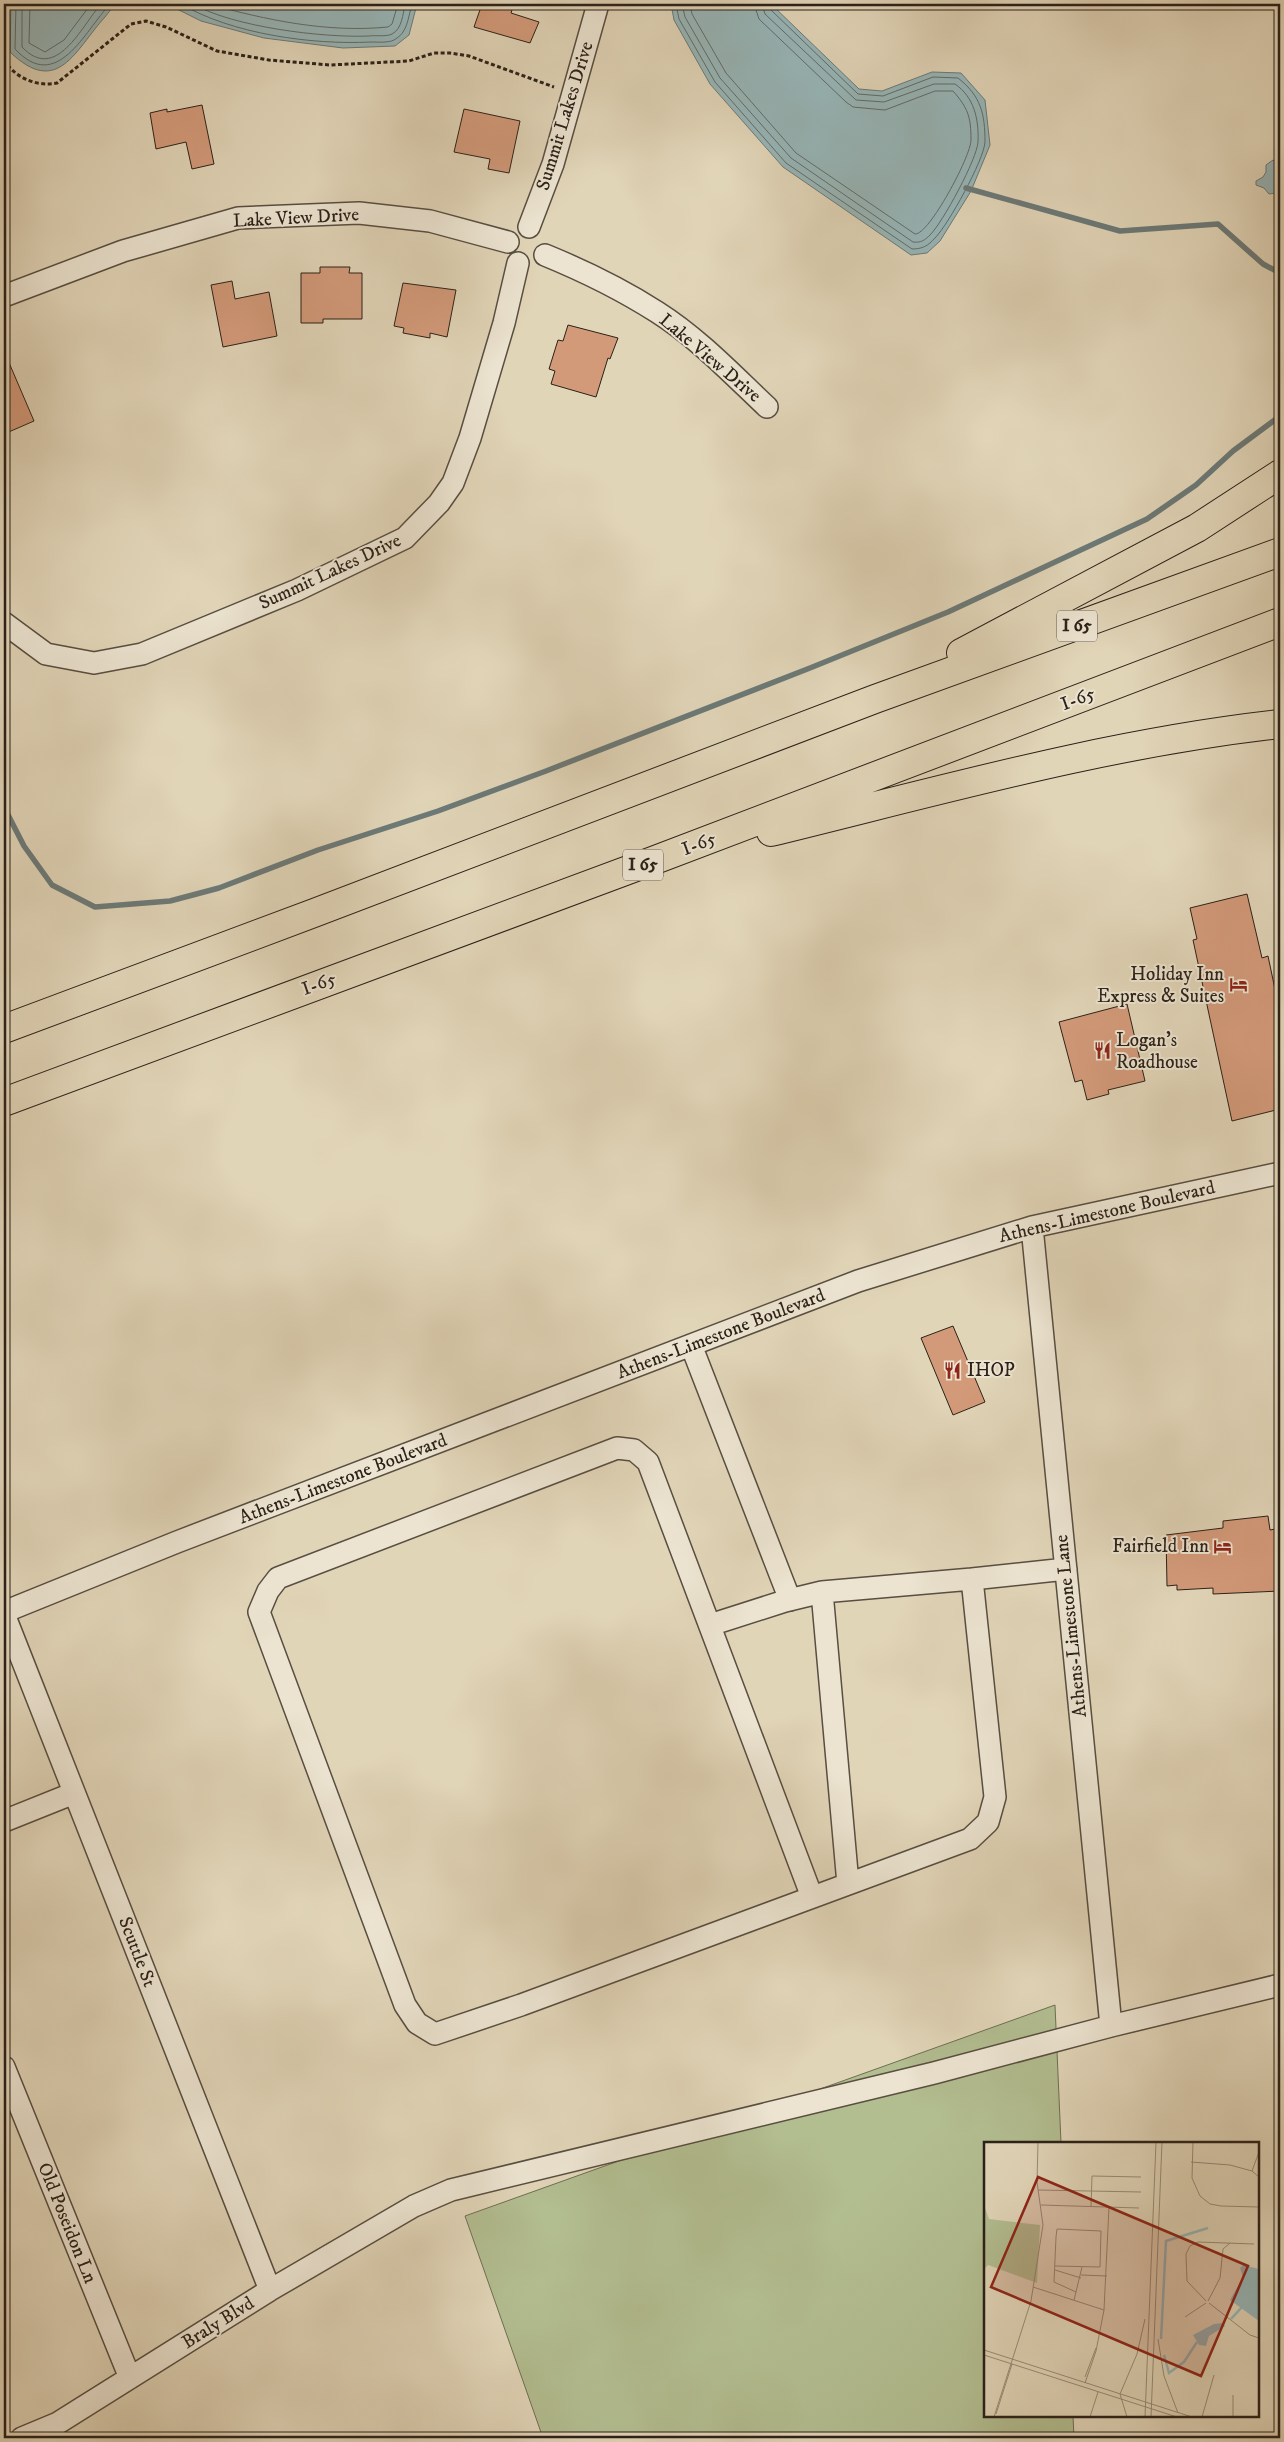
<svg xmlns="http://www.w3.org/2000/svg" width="1284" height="2442" viewBox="0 0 1284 2442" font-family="'IM FELL DW Pica',serif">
  <rect width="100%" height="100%" fill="#e1d5b8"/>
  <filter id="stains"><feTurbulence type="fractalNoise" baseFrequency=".004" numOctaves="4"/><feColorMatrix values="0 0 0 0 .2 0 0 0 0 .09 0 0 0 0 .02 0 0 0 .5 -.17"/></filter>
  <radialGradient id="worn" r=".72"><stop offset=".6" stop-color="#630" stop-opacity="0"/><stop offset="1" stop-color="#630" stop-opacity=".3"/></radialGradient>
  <path fill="#b2bd90" stroke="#6e6f54" d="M 1055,2005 L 1061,2143 L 985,2143 L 985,2416 L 1073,2416 L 1074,2438 L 543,2438 L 465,2216 Z"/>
  <path fill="#97b6b8" stroke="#6c7a78" d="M 11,4 L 119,4 C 113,6 109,12 105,17 C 75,50 58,98 10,52 Z
    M 167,4 L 417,4 L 409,35 L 395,46 L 343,48 L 264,38 L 201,21 Z
    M 671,4 L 771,4 L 859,89 L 882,91 L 932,72 L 961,73 L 985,100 L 990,145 L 971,191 L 940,241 L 927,253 L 911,255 L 783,167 L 710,84 L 674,20 Z
    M 1273,160 L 1279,166 L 1277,181 L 1279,185 L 1276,193 L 1269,194 L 1264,188 L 1256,185 L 1256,181 L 1263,177 L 1266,172 L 1266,165 Z"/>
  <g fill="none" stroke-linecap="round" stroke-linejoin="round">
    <path stroke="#616c68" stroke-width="1" d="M 16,4 L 15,49 C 57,94 84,32 110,4
      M 22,4 L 22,47 C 56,83 81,27 101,4
      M 30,4 L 29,43 L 45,52 L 64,40 L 91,4
      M 181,4 C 232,34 312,45 371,42 C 378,42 388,43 394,40 C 408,33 408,17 412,4
      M 193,4 C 233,27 323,38 369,36 C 376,35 386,37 392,34 C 402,29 403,14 405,4
      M 208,4 C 267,20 327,33 388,27 L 392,24 L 398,4
      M 676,4 L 679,19 L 715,82 L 786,163 L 912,249 C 922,249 928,246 935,238 C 948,225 984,160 985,142 C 985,114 981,96 958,78 L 933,77 L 883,96 L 858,94 L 770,9 L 768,4
      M 682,4 L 685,17 L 720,78 L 791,158 L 913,242 C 921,243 925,240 930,235 C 943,222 977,159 978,142 C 979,119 974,97 955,84 L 934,84 L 884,102 L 856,100 L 765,14 L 762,4
      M 690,4 L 692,14 L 726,73 L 796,153 L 915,234 C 929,235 971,156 971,140 C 971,117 968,108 953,91 L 935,91 L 885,110 L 853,107 L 846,102 L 759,19 L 754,4"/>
    <path stroke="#6c7a78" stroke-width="5.5" d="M 966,188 L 1120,231 L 1218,224 L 1263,264 L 1280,273
      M 4,807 L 24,846 L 52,885 L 95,907 L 170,901 L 219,888 L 318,850 L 438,811 L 546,771 L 810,668 L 948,612 L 1147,519 L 1196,485 L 1233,451 L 1280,416"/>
  </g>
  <path fill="#d39a7a" stroke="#2b2119" d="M 482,4 L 514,4 L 511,13 L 539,22 L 530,43 L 474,27 Z
    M 202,105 L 214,164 L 192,169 L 186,142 L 156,149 L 150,113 L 167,109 L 167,112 Z
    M 464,109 L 520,121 L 509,173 L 488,169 L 490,159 L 454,152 Z
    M 320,267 L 350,267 L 349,273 L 362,273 L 362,319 L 323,319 L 323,323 L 301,323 L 301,273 L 320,273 Z
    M 232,281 L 235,299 L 269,292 L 277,336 L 223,347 L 211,285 Z
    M 403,283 L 456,290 L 447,337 L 430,333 L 430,338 L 403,333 L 404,328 L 394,326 Z
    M 568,325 L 618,338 L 610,359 L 608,358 L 596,397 L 551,384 L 555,371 L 549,369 L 558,340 L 563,341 Z
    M 4,351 L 34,421 L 4,434 Z
    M 1247,894 L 1262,958 L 1268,956 L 1280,1013 L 1280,1109 L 1232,1121 L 1193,940 L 1197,939 L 1190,908 Z
    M 1127,1004 L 1145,1081 L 1108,1090 L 1109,1094 L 1087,1100 L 1082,1080 L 1075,1082 L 1059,1022 Z
    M 953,1326 L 985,1402 L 953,1415 L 921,1338 Z
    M 1268,1516 L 1270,1530 L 1280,1528 L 1280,1591 L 1213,1594 L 1213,1588 L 1177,1590 L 1177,1585 L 1167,1586 L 1166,1535 L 1223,1528 L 1223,1521 Z"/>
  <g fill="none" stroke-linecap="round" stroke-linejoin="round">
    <defs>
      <path id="street" d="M 529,227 L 553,164 L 598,4
        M 545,255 C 584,271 621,289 657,312 C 698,338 732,374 767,407
        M 4,296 L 123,251 L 238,218 L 359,213 L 430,221 L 508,242
        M 4,623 L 46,654 L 94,663 L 142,654 L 297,590 L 405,538 L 439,503 L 453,483 L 470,438 L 504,323 L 518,263
        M 1032,1227 L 1111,2026
        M 691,1345 L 790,1600
        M 822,1592 L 848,1884
        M 4,1612 L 177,1542 L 858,1281 L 1032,1227 L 1280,1173
        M 4,1614 L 270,2290
        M 710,1625 L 785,1601 L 822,1592 L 972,1579 L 1066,1569
        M 4,1821 L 74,1793
        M 812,1897 L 648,1462 L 634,1450 L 617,1448 L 278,1578 L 268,1591 L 259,1612 L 405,2005 L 417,2023 L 435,2034 L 521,2005 L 970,1839 L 988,1822 L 995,1797 L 972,1579
        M 4,2067 L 130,2378
        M 22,2438 L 58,2423 L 270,2290 L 414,2206 L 451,2190 L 934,2073 L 1111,2026 L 1280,1985"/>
      <path id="highway" d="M 961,653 L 1197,528 L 1280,474
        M 771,832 C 939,791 1107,743 1280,724
        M 4,1029 L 314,913 L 875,699 L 1280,552
        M 4,1102 L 655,860 L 1280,622"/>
    </defs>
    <use href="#street" stroke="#584e41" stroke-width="24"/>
    <use href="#highway" stroke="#2b2119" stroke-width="30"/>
    <path stroke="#2b2119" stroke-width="3" stroke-dasharray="4 2.5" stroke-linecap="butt" d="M 4,60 C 15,78 37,87 57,83 L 131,24 L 146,21 L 166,27 L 217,51 L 269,60 L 330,65 L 409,61 L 434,53 L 450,53 L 469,56 L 554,87"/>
    <use href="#street" stroke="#ece4d1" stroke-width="21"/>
    <use href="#highway" stroke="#e1d5b8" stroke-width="28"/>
  </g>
  <defs>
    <symbol id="hotel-bare" viewBox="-9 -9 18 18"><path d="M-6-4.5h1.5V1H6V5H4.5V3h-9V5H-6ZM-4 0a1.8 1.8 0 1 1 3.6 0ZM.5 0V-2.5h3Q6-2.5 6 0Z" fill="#8f2418" stroke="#ece4d1" stroke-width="2.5" paint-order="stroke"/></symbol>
    <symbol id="restaurant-bare" viewBox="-9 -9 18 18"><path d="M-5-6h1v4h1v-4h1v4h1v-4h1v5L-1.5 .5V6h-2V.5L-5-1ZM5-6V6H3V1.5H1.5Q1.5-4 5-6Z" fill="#8f2418" stroke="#ece4d1" stroke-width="2.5" paint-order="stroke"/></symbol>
  </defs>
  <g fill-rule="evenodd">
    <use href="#hotel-bare" x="1226" y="972" width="25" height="25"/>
    <use href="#restaurant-bare" x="1090" y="1038" width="25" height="25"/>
    <use href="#restaurant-bare" x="940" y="1358" width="25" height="25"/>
    <use href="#hotel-bare" x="1210" y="1534" width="25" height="25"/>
  </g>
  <g text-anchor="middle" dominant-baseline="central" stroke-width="4" stroke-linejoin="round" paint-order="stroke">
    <g fill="#ece4d1" stroke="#655c50" stroke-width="1">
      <rect x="1057" y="610.5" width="40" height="31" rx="4"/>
      <rect x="623" y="849.5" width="40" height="31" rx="4"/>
    </g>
    <g font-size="18" font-weight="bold" fill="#2b2119">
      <text x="1077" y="626">I 65</text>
      <text x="643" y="865">I 65</text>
    </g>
    <g font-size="19" fill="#2b2119" stroke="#ece4d1">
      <text transform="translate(565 116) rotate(-73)">Summit Lakes Drive</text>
      <text transform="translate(296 218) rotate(-3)">Lake View Drive</text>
      <text transform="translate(710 358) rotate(40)">Lake View Drive</text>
      <text transform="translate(330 572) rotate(-25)">Summit Lakes Drive</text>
      <text transform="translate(1078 699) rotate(-21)">I-65</text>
      <text transform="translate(699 844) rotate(-21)">I-65</text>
      <text transform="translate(319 984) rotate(-20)">I-65</text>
      <text transform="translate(1107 1212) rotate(-13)">Athens-Limestone Boulevard</text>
      <text transform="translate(721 1334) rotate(-21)">Athens-Limestone Boulevard</text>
      <text transform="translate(343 1479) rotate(-21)">Athens-Limestone Boulevard</text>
      <text transform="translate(1071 1626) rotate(-96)">Athens-Limestone Lane</text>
      <text transform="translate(137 1952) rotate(69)">Scuttle St</text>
      <text transform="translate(67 2223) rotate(68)">Old Poseidon Ln</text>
      <text transform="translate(218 2323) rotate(-32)">Braly Blvd</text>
    </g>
    <g font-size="19" fill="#2b2119" stroke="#ece4d1" text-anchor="end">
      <text x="1224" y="974">Holiday Inn<tspan x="1224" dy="22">Express &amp; Suites</tspan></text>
      <text x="1116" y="1040" text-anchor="start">Logan's<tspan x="1116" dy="22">Roadhouse</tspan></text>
      <text x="967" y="1370" text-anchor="start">IHOP</text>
      <text x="1209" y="1546">Fairfield Inn</text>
    </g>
  </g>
  <g transform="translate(984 2142)">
    <rect width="275" height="275" fill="#e1d5b8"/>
    <path d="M 0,63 L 5,77 L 56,83 L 53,141 L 4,123 L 0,127 Z" fill="#b2bd90"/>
    <path d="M 259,123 L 275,127 L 275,179 L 246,158 L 259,135 L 256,126 ZM 230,182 L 239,181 L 241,184 L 225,194 L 222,204 L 215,203 L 209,193 Z" fill="#97b6b8"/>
    <path fill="none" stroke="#97b6b8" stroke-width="2.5" d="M 247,177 L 258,165M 177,197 L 182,99 L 224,86M 180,213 L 185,231 L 200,220 L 213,200"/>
    <path fill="none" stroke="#988d78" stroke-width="1" d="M 209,0 L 208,36 L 216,54 L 226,62 L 237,64 L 275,65M 207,20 L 246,23 L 268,29 L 275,35M 268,29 L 275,10M 54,48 L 157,50M 57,63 L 155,66M 107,65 L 108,34 L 157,35M 71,124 L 116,125 L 117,89 L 73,87 L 72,95 L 70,140 L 92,150M 71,128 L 97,136M 97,133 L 123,134M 49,145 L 120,168M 90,158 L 98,125M 222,159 L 203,139 L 202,112 L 206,104 L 214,100 L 270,102M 224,159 L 236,136 L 239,107 L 246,101M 225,161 L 266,193 L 275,196M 201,175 L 222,161M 174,197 L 180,234 L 194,271M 0,208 L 208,275M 0,213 L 193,275M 101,235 L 112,206M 101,241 L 112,209 L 120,168 L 125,65M 12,272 L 28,222M 10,275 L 47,159 L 59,83 L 53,40 L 54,0M 106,275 L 114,250M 143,275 L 136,252 L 153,212 L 161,177M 161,275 L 172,0M 167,275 L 178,0M 218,275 L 230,233M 249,275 L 249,253"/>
    <path fill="#8f2418" fill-opacity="0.15" stroke="#8f2418" stroke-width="2.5" d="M 54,35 L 264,124 L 217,234 L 7,145 Z"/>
    <rect width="275" height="275" fill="none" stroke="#2b2119" stroke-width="2.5"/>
  </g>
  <rect width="1284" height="2442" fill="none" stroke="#e1d5b8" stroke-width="20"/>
  <rect x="5" y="5" width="1274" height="2432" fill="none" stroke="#2b2119" stroke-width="2.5"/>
  <rect x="10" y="10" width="1264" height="2422" fill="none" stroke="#2b2119"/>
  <rect width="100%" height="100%" filter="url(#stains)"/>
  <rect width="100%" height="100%" fill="url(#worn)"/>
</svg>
